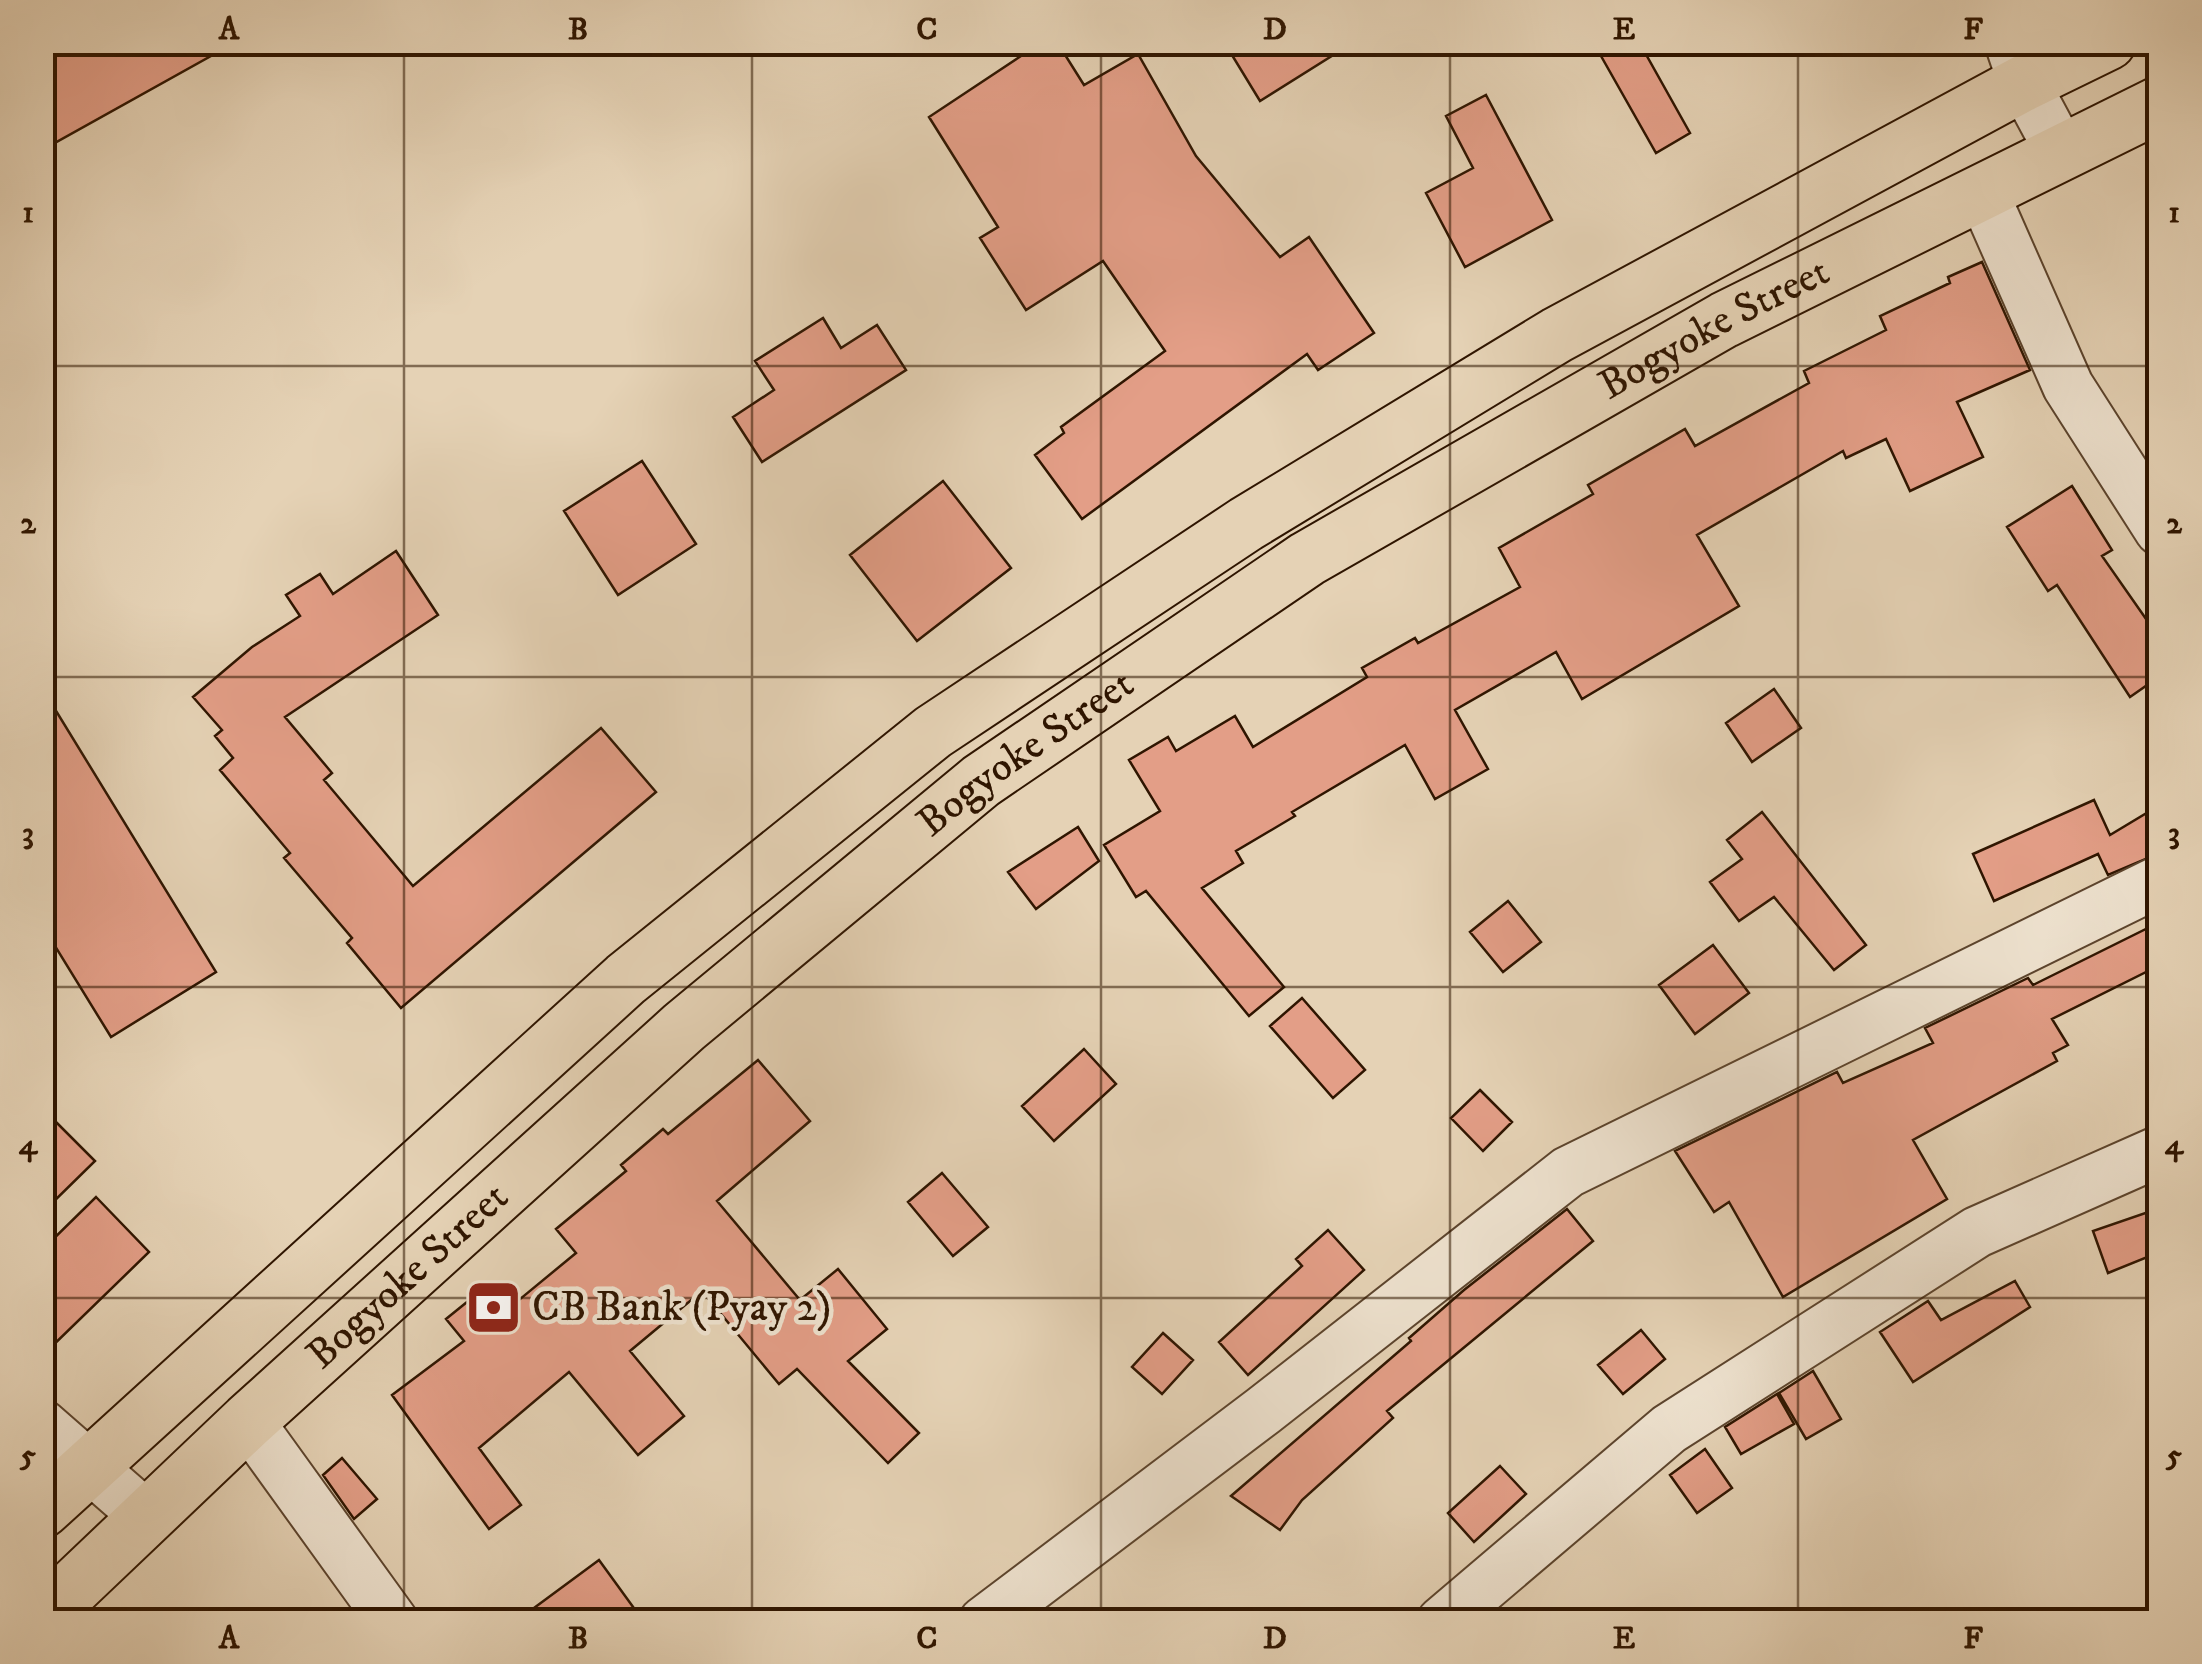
<svg xmlns="http://www.w3.org/2000/svg" width="2202" height="1664" viewBox="0 0 2202 1664" font-family="'IM FELL DW Pica',serif">
  <rect width="100%" height="100%" fill="#e5d2b5"/>
  <filter id="stains"><feTurbulence type="fractalNoise" baseFrequency=".002" numOctaves="4"/><feColorMatrix values="0 0 0 0 .2 0 0 0 0 .09 0 0 0 0 .02 0 0 0 .5 -.17"/></filter>
  <radialGradient id="worn" r=".72"><stop offset=".6" stop-color="#630" stop-opacity="0"/><stop offset="1" stop-color="#630" stop-opacity=".3"/></radialGradient>
  <path fill="#e39e87" stroke="#2f1500" stroke-width="2.5" d="M 82,42 L 236,42 L 42,150 L 42,64 Z
    M 1042,42 L 1057,42 L 1084,85 L 1138,54 L 1196,156 L 1280,257 L 1309,237 L 1374,333 L 1318,370 L 1307,354 L 1082,519 L 1035,455 L 1064,433 L 1061,427 L 1165,351 L 1103,261 L 1026,310 L 980,238 L 998,227 L 929,117 Z
    M 1224,42 L 1354,42 L 1260,101 Z
    M 1624,42 L 1639,42 L 1690,133 L 1656,153 L 1601,56 Z
    M 1486,95 L 1552,220 L 1465,267 L 1426,193 L 1473,168 L 1446,116 Z
    M 1982,262 L 2030,370 L 1957,402 L 1983,457 L 1910,491 L 1886,439 L 1846,458 L 1843,451 L 1697,535 L 1739,606 L 1582,699 L 1556,652 L 1455,710 L 1488,769 L 1435,799 L 1405,745 L 1292,812 L 1295,816 L 1236,851 L 1243,863 L 1202,888 L 1284,987 L 1249,1016 L 1146,891 L 1136,897 L 1104,845 L 1160,811 L 1129,760 L 1168,737 L 1176,751 L 1235,716 L 1253,747 L 1367,677 L 1362,668 L 1415,638 L 1418,643 L 1520,587 L 1499,548 L 1593,494 L 1588,485 L 1685,429 L 1695,446 L 1809,383 L 1804,371 L 1886,330 L 1880,316 L 1950,283 L 1948,277 Z
    M 823,318 L 841,348 L 877,325 L 906,370 L 762,462 L 733,417 L 774,390 L 755,361 Z
    M 642,461 L 696,544 L 618,595 L 564,511 Z
    M 943,481 L 1011,568 L 917,641 L 850,555 Z
    M 2072,486 L 2112,550 L 2102,556 L 2160,639 L 2160,676 L 2130,697 L 2057,585 L 2048,591 L 2007,527 Z
    M 396,551 L 438,615 L 285,717 L 332,773 L 324,780 L 413,886 L 601,728 L 656,792 L 401,1008 L 347,943 L 352,938 L 284,858 L 290,853 L 220,770 L 233,758 L 215,736 L 222,730 L 193,697 L 252,647 L 300,616 L 286,595 L 320,574 L 333,594 Z
    M 42,688 L 216,972 L 111,1037 L 42,925 Z
    M 1774,689 L 1801,728 L 1752,762 L 1726,723 Z
    M 2094,800 L 2110,835 L 2160,805 L 2160,853 L 2108,875 L 2098,854 L 1994,901 L 1973,854 Z
    M 1762,812 L 1866,945 L 1834,970 L 1774,897 L 1739,921 L 1710,882 L 1742,859 L 1727,840 Z
    M 1078,827 L 1099,861 L 1036,909 L 1008,872 Z
    M 1508,901 L 1541,942 L 1503,972 L 1470,932 Z
    M 2160,922 L 2160,965 L 2052,1019 L 2068,1045 L 2053,1053 L 2057,1061 L 1913,1140 L 1947,1199 L 1783,1297 L 1729,1202 L 1714,1212 L 1675,1151 L 1837,1072 L 1843,1083 L 1933,1043 L 1925,1028 L 2028,978 L 2033,985 Z
    M 1713,945 L 1749,993 L 1695,1034 L 1659,985 Z
    M 1302,998 L 1365,1070 L 1333,1098 L 1270,1026 Z
    M 1084,1049 L 1116,1084 L 1054,1141 L 1022,1106 Z
    M 758,1060 L 810,1121 L 717,1201 L 800,1300 L 838,1269 L 887,1329 L 848,1361 L 919,1433 L 888,1463 L 797,1369 L 779,1384 L 702,1291 L 630,1351 L 684,1416 L 638,1455 L 569,1372 L 479,1448 L 521,1505 L 489,1529 L 392,1395 L 464,1341 L 446,1319 L 488,1285 L 508,1309 L 576,1253 L 556,1229 L 626,1171 L 621,1165 L 663,1129 L 668,1134 Z
    M 1480,1090 L 1512,1122 L 1483,1151 L 1451,1118 Z
    M 42,1108 L 95,1161 L 42,1213 Z
    M 942,1173 L 988,1227 L 953,1256 L 908,1202 Z
    M 96,1197 L 149,1252 L 42,1356 L 42,1250 Z
    M 2160,1208 L 2160,1252 L 2108,1273 L 2093,1231 Z
    M 1567,1209 L 1593,1241 L 1387,1411 L 1393,1418 L 1302,1500 L 1280,1530 L 1231,1496 L 1411,1341 L 1409,1338 L 1464,1290 Z
    M 1328,1230 L 1364,1270 L 1248,1375 L 1219,1342 L 1302,1266 L 1296,1259 Z
    M 2015,1281 L 2030,1307 L 1913,1382 L 1880,1332 L 1928,1301 L 1941,1320 Z
    M 1641,1330 L 1665,1359 L 1623,1394 L 1598,1365 Z
    M 1163,1333 L 1193,1360 L 1162,1394 L 1132,1367 Z
    M 1813,1371 L 1841,1419 L 1806,1439 L 1779,1393 Z
    M 1777,1394 L 1794,1424 L 1741,1454 L 1725,1427 Z
    M 1705,1449 L 1732,1488 L 1697,1513 L 1670,1475 Z
    M 342,1458 L 377,1499 L 354,1519 L 323,1475 Z
    M 1500,1466 L 1526,1494 L 1474,1542 L 1448,1513 Z
    M 599,1560 L 644,1622 L 515,1622 Z"/>
  <g fill="none" stroke-linecap="round" stroke-linejoin="round">
    <defs>
      <path id="minor" d="M 2010,42 L 2024,83 L 2061,152
        M 1982,191 L 2068,386 L 2160,530
        M 248,1421 L 393,1622
        M 42,1425 L 146,1516
        M 984,1622 L 1263,1411 L 1568,1172 L 2160,881
        M 1442,1622 L 1669,1429 L 1977,1232 L 2160,1151"/>
      <g id="major">
        <path d="M 42,1510 L 626,979 L 933,732 L 1246,524 L 1557,335 L 2024,83 L 2108,42"/>
        <path id="s1" d="M 42,1617 L 248,1421 L 684,1027 L 981,781 L 1307,559 L 1724,320 L 2160,104"/>
      </g>
    </defs>
    <use href="#minor" stroke="#5c442d" stroke-width="54"/>
    <use href="#major" stroke="#2f1500" stroke-width="59"/>
    <use href="#minor" stroke="#eee2cf" stroke-width="50"/>
    <use href="#major" stroke="#e5d2b5" stroke-width="55"/>
  </g>
  <path fill="none" stroke="#2f1500" stroke-width="2.5" stroke-opacity="0.55" d="M 404,42 L 404,1622M 752,42 L 752,1622M 1101,42 L 1101,1622M 1450,42 L 1450,1622M 1798,42 L 1798,1622M 42,366 L 2160,366M 42,677 L 2160,677M 42,987 L 2160,987M 42,1298 L 2160,1298"/>
  <defs>
    <symbol id="bank-square" viewBox="-11 -11 22 22"><rect x="-9" y="-9" width="18" height="18" rx="4" fill="#8f2418" stroke="#eee2cf"/><path d="M-6-4H6V4H-6ZM0-2.3a2.3 2.3 0 1 0 0 4.6a2.3 2.3 0 1 0 0-4.6Z" fill="#fff"/></symbol>
  </defs>
  <g fill-rule="evenodd">
    <use href="#bank-square" x="462" y="1276" width="63" height="63"/>
  </g>
  <g text-anchor="middle" dominant-baseline="central" stroke-width="9" stroke-linejoin="round" paint-order="stroke">
    <g font-size="42" fill="#2f1500" stroke="#eee2cf">
      <text stroke="none"><textPath href="#s1" startOffset="2120">Bogyoke Street</textPath></text>
      <text stroke="none"><textPath href="#s1" startOffset="1310">Bogyoke Street</textPath></text>
      <text stroke="none"><textPath href="#s1" startOffset="500">Bogyoke Street</textPath></text>
    </g>
    <g font-size="42" fill="#2f1500" stroke="#eee2cf" text-anchor="start">
      <text x="532" y="1308">CB Bank (Pyay 2)</text>
    </g>
  </g>
  <rect width="2202" height="1664" fill="none" stroke="#e5d2b5" stroke-width="110"/>
  <rect x="55" y="55" width="2092" height="1554" fill="none" stroke="#2f1500" stroke-width="4"/>
  <g font-size="32" text-anchor="middle" font-weight="bold" fill="#2f1500">
    <text x="229" y="39">A</text>
    <text x="578" y="39">B</text>
    <text x="927" y="39">C</text>
    <text x="1275" y="39">D</text>
    <text x="1624" y="39">E</text>
    <text x="1973" y="39">F</text>
    <text x="28" y="222">1</text>
    <text x="2174" y="222">1</text>
    <text x="28" y="533">2</text>
    <text x="2174" y="533">2</text>
    <text x="28" y="843">3</text>
    <text x="2174" y="843">3</text>
    <text x="28" y="1154">4</text>
    <text x="2174" y="1154">4</text>
    <text x="28" y="1465">5</text>
    <text x="2174" y="1465">5</text>
    <text x="229" y="1648">A</text>
    <text x="578" y="1648">B</text>
    <text x="927" y="1648">C</text>
    <text x="1275" y="1648">D</text>
    <text x="1624" y="1648">E</text>
    <text x="1973" y="1648">F</text>
  </g>
  <rect width="100%" height="100%" filter="url(#stains)"/>
  <rect width="100%" height="100%" fill="url(#worn)"/>
</svg>
